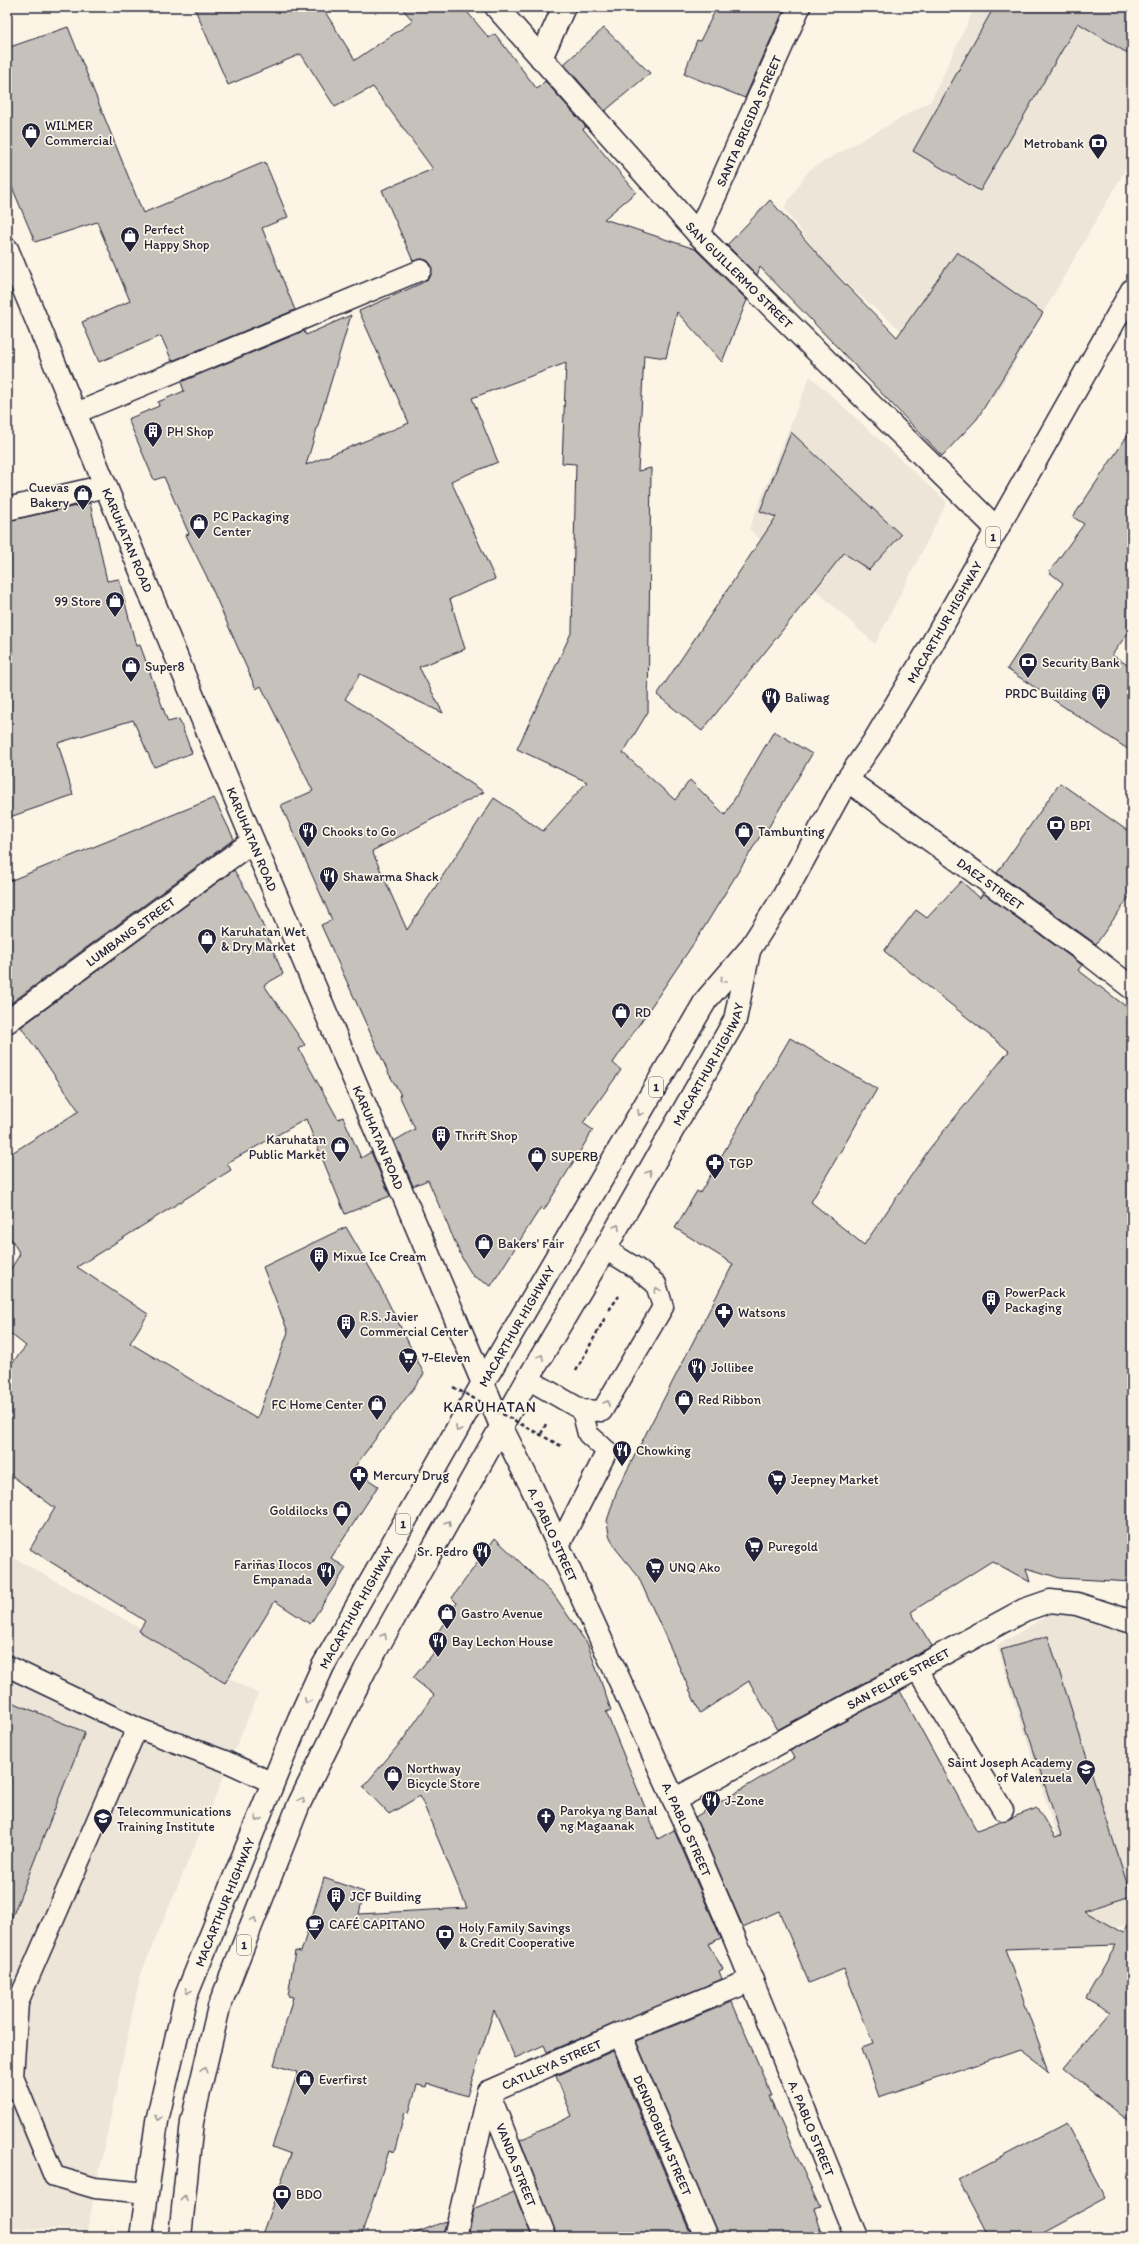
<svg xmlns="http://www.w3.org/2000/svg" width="1139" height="2244" viewBox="0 0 1139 2244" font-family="Itim,sans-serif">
  <rect width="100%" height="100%" fill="#fcf5e5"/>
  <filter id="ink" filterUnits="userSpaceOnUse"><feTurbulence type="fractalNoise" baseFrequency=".025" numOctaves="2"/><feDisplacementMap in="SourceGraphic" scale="8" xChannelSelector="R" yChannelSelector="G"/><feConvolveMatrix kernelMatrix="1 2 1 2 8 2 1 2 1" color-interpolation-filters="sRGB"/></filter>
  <g filter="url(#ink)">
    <path fill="#ece5d8" d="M 975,7 L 1132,7 L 1132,158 L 996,395 L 966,406 L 902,331 L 838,277 L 821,259 L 784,208 L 809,170 L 931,101 Z
      M 810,376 L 947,502 L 875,644 L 749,529 Z
      M 7,1554 L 258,1694 L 140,1976 L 87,2230 L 7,2228 Z
      M 1058,1609 L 1132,1630 L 1132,1927 L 1085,1926 L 997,1646 Z"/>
    <path fill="#c6c1bb" stroke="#22223b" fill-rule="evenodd" d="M 194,7 L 322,7 L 355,60 L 413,21 L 401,7 L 463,7 L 489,38 L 495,34 L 537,89 L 545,81 L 586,127 L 583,129 L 636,192 L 604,219 L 695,249 L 747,300 L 722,362 L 677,312 L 666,358 L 644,355 L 638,471 L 651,468 L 648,712 L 623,753 L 675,800 L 690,780 L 725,815 L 774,731 L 812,754 L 764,835 L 762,833 L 700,934 L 613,1063 L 621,1070 L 583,1123 L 593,1130 L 544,1210 L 541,1207 L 491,1286 L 473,1276 L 462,1258 L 428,1180 L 413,1186 L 394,1141 L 415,1129 L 399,1095 L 401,1095 L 389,1074 L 321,925 L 332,920 L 281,805 L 313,791 L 261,686 L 256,689 L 206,575 L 186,535 L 189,534 L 164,477 L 154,480 L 128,419 L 159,406 L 158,402 L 184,391 L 181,382 L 304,331 L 306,335 L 351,315 L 306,465 L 409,423 L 359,311 L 422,283 L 430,277 L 432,266 L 428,261 L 422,259 L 413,261 L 382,190 L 433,169 L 373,87 L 335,107 L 301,54 L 228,85 ZM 566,363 L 562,463 L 576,464 L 572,631 L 517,749 L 587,782 L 543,831 L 494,798 L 407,930 L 372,851 L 484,792 L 345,699 L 360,674 L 443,713 L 419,667 L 465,649 L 450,599 L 495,579 L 451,481 L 498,462 L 472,398 Z
      M 717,7 L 785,7 L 745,98 L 684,74 L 697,40 L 700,41 Z
      M 994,7 L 1132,7 L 1132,56 L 1078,23 L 980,191 L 913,151 Z
      M 68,27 L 143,213 L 265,162 L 288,217 L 262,228 L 295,310 L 172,361 L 161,336 L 99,362 L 82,322 L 130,301 L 97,222 L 35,242 L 7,175 L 7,48 Z
      M 604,28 L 650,73 L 605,111 L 564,64 Z
      M 770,200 L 838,277 L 897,337 L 957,252 L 1043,313 L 977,419 L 942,456 L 760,267 L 757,275 L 727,245 Z
      M 1132,429 L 1132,627 L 1112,655 L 1132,668 L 1132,752 L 1007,669 L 1063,583 L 1049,572 L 1084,524 L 1073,517 Z
      M 791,432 L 901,535 L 869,570 L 844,553 L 702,731 L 657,695 L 776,517 L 760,511 Z
      M 90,503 L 107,581 L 119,579 L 136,646 L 140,645 L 168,722 L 179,719 L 192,753 L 154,767 L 133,720 L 58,743 L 73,795 L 7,818 L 7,521 Z
      M 1060,783 L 1132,834 L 1132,893 L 1096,944 L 997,873 Z
      M 214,798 L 234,839 L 7,1006 L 7,882 Z
      M 234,870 L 253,902 L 283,974 L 264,985 L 305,1045 L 299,1049 L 338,1119 L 343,1117 L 361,1158 L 371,1152 L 390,1196 L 345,1214 L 306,1119 L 227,1163 L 231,1170 L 77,1267 L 148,1314 L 130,1343 L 257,1419 L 288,1332 L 263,1267 L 346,1227 L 378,1282 L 424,1374 L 353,1469 L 378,1486 L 331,1558 L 346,1568 L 310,1624 L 275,1601 L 225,1683 L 139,1631 L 145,1621 L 30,1549 L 55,1508 L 7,1472 L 7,1369 L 26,1346 L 7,1331 L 7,1275 L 20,1254 L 7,1232 L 7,1156 L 79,1111 L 21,1027 Z
      M 961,881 L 980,898 L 983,893 L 1082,965 L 1078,970 L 1132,1011 L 1132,1582 L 1060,1578 L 1026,1568 L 1030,1582 L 992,1561 L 911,1612 L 932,1646 L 777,1730 L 749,1681 L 700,1713 L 638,1576 L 616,1549 L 609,1535 L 607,1521 L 617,1490 L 733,1264 L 675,1228 L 697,1191 L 700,1193 L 790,1038 L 877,1089 L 811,1202 L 864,1245 L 930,1148 L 1009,1051 L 884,951 L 916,910 L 927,918 Z
      M 495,1538 L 554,1595 L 588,1645 L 611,1710 L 606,1712 L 658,1839 L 674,1830 L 721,1938 L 708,1944 L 723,1969 L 719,1971 L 722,1979 L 547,2052 L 544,2045 L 515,2058 L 494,2010 L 467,2096 L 427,2083 L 426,2087 L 417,2085 L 409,2113 L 405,2112 L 394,2153 L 389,2151 L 361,2237 L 261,2237 L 291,2154 L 272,2147 L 298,2072 L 274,2065 L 293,1997 L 288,1996 L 295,1951 L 301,1952 L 324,1878 L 364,1892 L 359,1914 L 467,1908 L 420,1796 L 389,1814 L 363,1787 L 402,1741 L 434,1695 L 413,1678 L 446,1638 L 438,1632 L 457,1603 L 452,1598 Z
      M 1048,1636 L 1131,1896 L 1084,1911 L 1123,1933 L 1132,1917 L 1132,2124 L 1064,2068 L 1110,2012 L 1086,1998 L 1116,1945 L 1005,1949 L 1049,2071 L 1020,2049 L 879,2097 L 862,2048 L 873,2044 L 844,1969 L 809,1983 L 779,1911 L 743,1927 L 695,1817 L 794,1758 L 790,1751 L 900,1691 L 977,1831 L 1037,1808 L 1055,1837 L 1061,1835 L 1001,1650 Z
      M 7,1700 L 85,1732 L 9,1925 L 7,1925 Z
      M 732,2002 L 772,2096 L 769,2096 L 820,2207 L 814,2209 L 824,2237 L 718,2237 L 636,2041 Z
      M 613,2051 L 692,2237 L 557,2237 L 520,2140 L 572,2116 L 556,2076 Z
      M 1066,2123 L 1106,2198 L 1034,2237 L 988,2237 L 958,2180 Z
      M 514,2192 L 532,2237 L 468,2237 L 474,2209 Z
      M 446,2221 L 443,2237 L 408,2237 L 408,2236 Z"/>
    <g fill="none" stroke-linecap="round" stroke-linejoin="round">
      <defs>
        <path id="service" d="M 76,413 L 421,270
          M 528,1379 L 582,1410 L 602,1411 L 663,1307 L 656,1284 L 636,1268 L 605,1249
          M 559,1546 L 607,1451 L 588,1434 L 582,1410
          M 7,1666 L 137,1728 L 225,1761 L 273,1783
          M 916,1668 L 1003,1810
          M 137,1728 L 18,2002 L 13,2077 L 54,2176 L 95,2188 L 147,2193"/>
        <g id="minor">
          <path id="s1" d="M 496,7 L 698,234 L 997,529"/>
          <path d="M 541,58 L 564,7"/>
          <path id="s2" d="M 698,234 L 799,7"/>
          <path d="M 7,509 L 106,486"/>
          <path id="s3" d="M 847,780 L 1091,956 L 1132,988"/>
          <path id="s4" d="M 7,1022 L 253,841"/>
          <path id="s5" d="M 674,1800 L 1024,1610 L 1050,1601 L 1077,1604 L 1132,1622"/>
          <path id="s6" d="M 620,2034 L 706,2237"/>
          <path id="s7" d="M 488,2092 L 545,2237"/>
          <path id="s8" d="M 455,2237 L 488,2092 L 620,2034 L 752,1980"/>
        </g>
        <g id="tertiary">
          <path id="s9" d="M 502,1428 L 532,1488 L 695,1846 L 734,1937 L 856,2237"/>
        </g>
        <g id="secondary">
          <path id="s10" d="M 7,249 L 253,841 L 502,1428"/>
        </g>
        <g id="trunk">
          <path id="s11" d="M 141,2237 L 157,2121 L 186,1996 L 299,1719 L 323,1666 L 483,1383 L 706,1000 L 749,950 L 783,897 L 847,780 L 874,741 L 928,651 L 1132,290"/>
          <path id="s12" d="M 180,2237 L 192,2122 L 219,2007 L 299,1804 L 365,1670 L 528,1379 L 605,1249 L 735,1020 L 749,951"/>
        </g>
      </defs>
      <use href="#service" stroke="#22223b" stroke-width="23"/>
      <use href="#minor" stroke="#22223b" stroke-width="25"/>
      <use href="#tertiary" stroke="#22223b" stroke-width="25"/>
      <use href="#secondary" stroke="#22223b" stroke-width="25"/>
      <use href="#trunk" stroke="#22223b" stroke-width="25"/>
      <path stroke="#22223b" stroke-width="2.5" stroke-dasharray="4 3" stroke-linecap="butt" d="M 609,1310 L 619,1296
        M 576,1371 L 606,1316
        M 541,1434 L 546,1424"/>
      <use href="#service" stroke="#fcf5e5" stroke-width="20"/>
      <use href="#minor" stroke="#fcf5e5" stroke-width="22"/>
      <use href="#tertiary" stroke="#fcf5e5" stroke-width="22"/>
      <use href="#secondary" stroke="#fcf5e5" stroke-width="22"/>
      <use href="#trunk" stroke="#fcf5e5" stroke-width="22"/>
      <path stroke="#22223b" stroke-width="2.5" stroke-dasharray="4 3" stroke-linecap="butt" d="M 453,1387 L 561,1446"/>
    </g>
    <defs><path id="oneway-chevron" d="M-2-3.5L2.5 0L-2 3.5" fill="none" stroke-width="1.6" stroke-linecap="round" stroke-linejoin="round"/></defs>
    <g stroke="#9a9698">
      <use href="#oneway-chevron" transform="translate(723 980) rotate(130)"/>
      <use href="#oneway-chevron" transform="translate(640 1113) rotate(120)"/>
      <use href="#oneway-chevron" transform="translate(649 1173) rotate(-60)"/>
      <use href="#oneway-chevron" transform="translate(617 1227) rotate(-60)"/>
      <use href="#oneway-chevron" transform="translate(657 1290) rotate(-110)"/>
      <use href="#oneway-chevron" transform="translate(541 1357) rotate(-59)"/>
      <use href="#oneway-chevron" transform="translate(607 1403) rotate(-60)"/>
      <use href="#oneway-chevron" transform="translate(458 1429) rotate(119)"/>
      <use href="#oneway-chevron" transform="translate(448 1523) rotate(-60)"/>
      <use href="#oneway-chevron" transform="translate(384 1636) rotate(-60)"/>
      <use href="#oneway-chevron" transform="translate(307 1701) rotate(115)"/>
      <use href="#oneway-chevron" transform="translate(302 1800) rotate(-65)"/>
      <use href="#oneway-chevron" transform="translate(258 1819) rotate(112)"/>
      <use href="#oneway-chevron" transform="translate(254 1920) rotate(-69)"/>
      <use href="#oneway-chevron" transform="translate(188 1991) rotate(111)"/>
      <use href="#oneway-chevron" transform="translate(204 2070) rotate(-76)"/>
      <use href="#oneway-chevron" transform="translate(158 2118) rotate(102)"/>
      <use href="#oneway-chevron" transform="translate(184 2198) rotate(-84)"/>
    </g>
  </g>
  <defs>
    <symbol id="shop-pin" viewBox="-11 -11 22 30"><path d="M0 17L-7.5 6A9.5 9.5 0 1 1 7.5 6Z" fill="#22223b" stroke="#fcf5e5"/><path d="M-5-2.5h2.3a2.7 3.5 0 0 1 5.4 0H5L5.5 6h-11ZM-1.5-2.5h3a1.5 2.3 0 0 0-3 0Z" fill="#fff"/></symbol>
    <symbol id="bank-pin" viewBox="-11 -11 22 30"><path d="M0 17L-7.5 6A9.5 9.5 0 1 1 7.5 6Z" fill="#22223b" stroke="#fcf5e5"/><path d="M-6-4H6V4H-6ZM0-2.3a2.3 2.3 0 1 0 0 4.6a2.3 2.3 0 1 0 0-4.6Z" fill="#fff"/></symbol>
    <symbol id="building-pin" viewBox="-11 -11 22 30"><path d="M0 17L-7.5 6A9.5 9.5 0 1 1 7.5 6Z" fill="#22223b" stroke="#fcf5e5"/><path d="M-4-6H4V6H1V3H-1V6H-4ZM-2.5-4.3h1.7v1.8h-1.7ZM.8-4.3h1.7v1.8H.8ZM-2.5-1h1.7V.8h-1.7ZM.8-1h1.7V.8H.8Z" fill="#fff"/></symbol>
    <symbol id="restaurant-pin" viewBox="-11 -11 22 30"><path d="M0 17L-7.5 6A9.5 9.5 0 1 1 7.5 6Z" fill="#22223b" stroke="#fcf5e5"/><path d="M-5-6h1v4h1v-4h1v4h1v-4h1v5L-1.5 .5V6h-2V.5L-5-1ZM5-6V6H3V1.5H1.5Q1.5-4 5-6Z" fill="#fff"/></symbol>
    <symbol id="pharmacy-pin" viewBox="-11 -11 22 30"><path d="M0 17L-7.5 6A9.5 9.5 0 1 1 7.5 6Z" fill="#22223b" stroke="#fcf5e5"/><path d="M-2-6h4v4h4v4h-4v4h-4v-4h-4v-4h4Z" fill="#fff"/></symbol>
    <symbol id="supermarket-pin" viewBox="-11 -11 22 30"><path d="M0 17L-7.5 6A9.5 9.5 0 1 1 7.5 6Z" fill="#22223b" stroke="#fcf5e5"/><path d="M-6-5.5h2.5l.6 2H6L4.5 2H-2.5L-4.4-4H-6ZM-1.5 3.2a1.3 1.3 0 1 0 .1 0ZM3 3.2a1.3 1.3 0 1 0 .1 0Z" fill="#fff"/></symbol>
    <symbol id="school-pin" viewBox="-11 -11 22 30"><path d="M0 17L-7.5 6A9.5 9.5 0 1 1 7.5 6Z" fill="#22223b" stroke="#fcf5e5"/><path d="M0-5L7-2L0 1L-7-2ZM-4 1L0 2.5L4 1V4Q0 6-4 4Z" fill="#fff"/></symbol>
    <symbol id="church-pin" viewBox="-11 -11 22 30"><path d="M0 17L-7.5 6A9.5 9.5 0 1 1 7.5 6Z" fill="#22223b" stroke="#fcf5e5"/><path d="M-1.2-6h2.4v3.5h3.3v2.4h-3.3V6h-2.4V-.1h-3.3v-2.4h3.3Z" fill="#fff"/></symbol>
    <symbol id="university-pin" viewBox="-11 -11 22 30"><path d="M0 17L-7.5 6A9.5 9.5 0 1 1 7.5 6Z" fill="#22223b" stroke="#fcf5e5"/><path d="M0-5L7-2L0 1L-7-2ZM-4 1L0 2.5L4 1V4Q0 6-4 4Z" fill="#fff"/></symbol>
    <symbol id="cafe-pin" viewBox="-11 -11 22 30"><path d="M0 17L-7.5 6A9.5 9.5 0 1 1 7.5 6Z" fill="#22223b" stroke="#fcf5e5"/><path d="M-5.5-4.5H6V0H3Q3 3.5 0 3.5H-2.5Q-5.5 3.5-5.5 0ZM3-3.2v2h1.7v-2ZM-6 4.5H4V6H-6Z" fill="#fff"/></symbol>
  </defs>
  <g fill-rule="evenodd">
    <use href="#shop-pin" x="20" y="121" width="22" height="30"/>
    <use href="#bank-pin" x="1087" y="132" width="22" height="30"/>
    <use href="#shop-pin" x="119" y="225" width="22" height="30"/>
    <use href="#building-pin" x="142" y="420" width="22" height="30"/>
    <use href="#shop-pin" x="72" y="483" width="22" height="30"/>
    <use href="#shop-pin" x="188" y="512" width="22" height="30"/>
    <use href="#shop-pin" x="104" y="590" width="22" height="30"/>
    <use href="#bank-pin" x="1017" y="651" width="22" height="30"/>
    <use href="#shop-pin" x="120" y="655" width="22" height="30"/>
    <use href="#building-pin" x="1090" y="682" width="22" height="30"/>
    <use href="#restaurant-pin" x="760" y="686" width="22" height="30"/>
    <use href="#bank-pin" x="1045" y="814" width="22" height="30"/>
    <use href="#restaurant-pin" x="297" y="820" width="22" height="30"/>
    <use href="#shop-pin" x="733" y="820" width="22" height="30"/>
    <use href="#restaurant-pin" x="318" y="865" width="22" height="30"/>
    <use href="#shop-pin" x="196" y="927" width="22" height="30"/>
    <use href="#shop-pin" x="610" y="1001" width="22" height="30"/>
    <use href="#building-pin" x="430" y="1124" width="22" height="30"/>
    <use href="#shop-pin" x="329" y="1135" width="22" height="30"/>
    <use href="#shop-pin" x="526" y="1145" width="22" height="30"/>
    <use href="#pharmacy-pin" x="704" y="1152" width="22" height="30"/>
    <use href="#shop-pin" x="473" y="1232" width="22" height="30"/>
    <use href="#building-pin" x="308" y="1245" width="22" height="30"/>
    <use href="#building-pin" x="980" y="1288" width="22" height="30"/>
    <use href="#pharmacy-pin" x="713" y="1301" width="22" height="30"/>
    <use href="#building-pin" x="335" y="1312" width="22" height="30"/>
    <use href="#supermarket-pin" x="397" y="1346" width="22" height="30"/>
    <use href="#restaurant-pin" x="686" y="1356" width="22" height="30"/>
    <use href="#shop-pin" x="673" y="1388" width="22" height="30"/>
    <use href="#shop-pin" x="366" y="1393" width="22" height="30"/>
    <use href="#restaurant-pin" x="611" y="1439" width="22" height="30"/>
    <use href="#pharmacy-pin" x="348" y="1464" width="22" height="30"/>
    <use href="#supermarket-pin" x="766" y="1468" width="22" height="30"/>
    <use href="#shop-pin" x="331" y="1499" width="22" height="30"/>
    <use href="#supermarket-pin" x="743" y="1535" width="22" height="30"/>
    <use href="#restaurant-pin" x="471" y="1540" width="22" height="30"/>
    <use href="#supermarket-pin" x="644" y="1556" width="22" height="30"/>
    <use href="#restaurant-pin" x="315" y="1560" width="22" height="30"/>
    <use href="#shop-pin" x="436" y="1602" width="22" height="30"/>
    <use href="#restaurant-pin" x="427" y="1630" width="22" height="30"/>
    <use href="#school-pin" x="1075" y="1758" width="22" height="30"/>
    <use href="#shop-pin" x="382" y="1764" width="22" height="30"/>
    <use href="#restaurant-pin" x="700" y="1789" width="22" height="30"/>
    <use href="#church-pin" x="535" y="1806" width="22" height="30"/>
    <use href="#university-pin" x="92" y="1807" width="22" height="30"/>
    <use href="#building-pin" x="325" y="1885" width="22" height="30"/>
    <use href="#cafe-pin" x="304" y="1913" width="22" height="30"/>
    <use href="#bank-pin" x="434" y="1923" width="22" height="30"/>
    <use href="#shop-pin" x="294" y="2068" width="22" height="30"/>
    <use href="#bank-pin" x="271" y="2183" width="22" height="30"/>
  </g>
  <g text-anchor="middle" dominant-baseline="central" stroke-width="3.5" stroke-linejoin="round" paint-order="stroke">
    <g fill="#fcf5e5" stroke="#63616e" stroke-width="1">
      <rect x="986" y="527" width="14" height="20" rx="3"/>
      <rect x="649" y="1077" width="14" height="20" rx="3"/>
      <rect x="396" y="1514" width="14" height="20" rx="3"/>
      <rect x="237" y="1935" width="14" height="20" rx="3"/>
    </g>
    <g font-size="12" font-weight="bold" fill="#22223b">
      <text x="993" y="537">1</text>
      <text x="656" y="1087">1</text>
      <text x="403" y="1524">1</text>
      <text x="244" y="1945">1</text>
    </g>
    <g font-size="13" fill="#22223b" stroke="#fcf5e5">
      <text stroke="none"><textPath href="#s2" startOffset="124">SANTA BRIGIDA STREET</textPath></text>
      <text stroke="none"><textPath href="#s1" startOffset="362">SAN GUILLERMO STREET</textPath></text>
      <text stroke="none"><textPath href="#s10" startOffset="315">KARUHATAN ROAD</textPath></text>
      <text stroke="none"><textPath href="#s11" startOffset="1819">MACARTHUR HIGHWAY</textPath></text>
      <text stroke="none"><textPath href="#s10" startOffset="639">KARUHATAN ROAD</textPath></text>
      <text stroke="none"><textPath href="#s3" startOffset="177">DAEZ STREET</textPath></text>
      <text stroke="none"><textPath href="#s4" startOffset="153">LUMBANG STREET</textPath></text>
      <text stroke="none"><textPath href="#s12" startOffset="1298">MACARTHUR HIGHWAY</textPath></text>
      <text stroke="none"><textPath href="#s10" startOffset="963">KARUHATAN ROAD</textPath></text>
      <text stroke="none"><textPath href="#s11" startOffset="994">MACARTHUR HIGHWAY</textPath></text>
      <text stroke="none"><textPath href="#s9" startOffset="118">A. PABLO STREET</textPath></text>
      <text stroke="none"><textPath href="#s11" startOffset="670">MACARTHUR HIGHWAY</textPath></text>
      <text stroke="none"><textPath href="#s5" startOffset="255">SAN FELIPE STREET</textPath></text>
      <text stroke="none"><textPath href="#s9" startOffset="442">A. PABLO STREET</textPath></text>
      <text stroke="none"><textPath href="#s11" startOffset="347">MACARTHUR HIGHWAY</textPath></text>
      <text stroke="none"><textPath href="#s8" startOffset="218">CATLLEYA STREET</textPath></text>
      <text stroke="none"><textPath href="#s9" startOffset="766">A. PABLO STREET</textPath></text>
      <text stroke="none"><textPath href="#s6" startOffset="110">DENDROBIUM STREET</textPath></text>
      <text stroke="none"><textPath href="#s7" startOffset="78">VANDA STREET</textPath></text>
    </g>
    <g font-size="13" fill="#22223b" stroke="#fcf5e5" text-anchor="start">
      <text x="45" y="125">WILMER<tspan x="45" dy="15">Commercial</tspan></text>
      <text x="1084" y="143" text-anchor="end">Metrobank</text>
      <text x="144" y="229">Perfect<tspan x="144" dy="15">Happy Shop</tspan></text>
      <text x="167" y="431">PH Shop</text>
      <text x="69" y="487" text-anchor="end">Cuevas<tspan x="69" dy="15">Bakery</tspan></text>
      <text x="213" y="516">PC Packaging<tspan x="213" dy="15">Center</tspan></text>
      <text x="101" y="601" text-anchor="end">99 Store</text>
      <text x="1042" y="662">Security Bank</text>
      <text x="145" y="666">Super8</text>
      <text x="1087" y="693" text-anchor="end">PRDC Building</text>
      <text x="785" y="697">Baliwag</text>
      <text x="1070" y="825">BPI</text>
      <text x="322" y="831">Chooks to Go</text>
      <text x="758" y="831">Tambunting</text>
      <text x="343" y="876">Shawarma Shack</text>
      <text x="221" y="931">Karuhatan Wet<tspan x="221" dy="15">&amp; Dry Market</tspan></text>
      <text x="635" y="1012">RD</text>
      <text x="455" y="1135">Thrift Shop</text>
      <text x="326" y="1139" text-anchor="end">Karuhatan<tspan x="326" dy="15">Public Market</tspan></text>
      <text x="551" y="1156">SUPERB</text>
      <text x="729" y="1163">TGP</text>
      <text x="498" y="1243">Bakers' Fair</text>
      <text x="333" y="1256">Mixue Ice Cream</text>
      <text x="1005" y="1292">PowerPack<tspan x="1005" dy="15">Packaging</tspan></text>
      <text x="738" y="1312">Watsons</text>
      <text x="360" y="1316">R.S. Javier<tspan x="360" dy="15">Commercial Center</tspan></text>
      <text x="422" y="1357">7-Eleven</text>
      <text x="711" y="1367">Jollibee</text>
      <text x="698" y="1399">Red Ribbon</text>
      <text x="363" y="1404" text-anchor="end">FC Home Center</text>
      <text x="636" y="1450">Chowking</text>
      <text x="373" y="1475">Mercury Drug</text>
      <text x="791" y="1479">Jeepney Market</text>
      <text x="328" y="1510" text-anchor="end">Goldilocks</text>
      <text x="768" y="1546">Puregold</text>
      <text x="468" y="1551" text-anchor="end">Sr. Pedro</text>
      <text x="312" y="1564" text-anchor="end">Fariñas Ilocos<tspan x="312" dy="15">Empanada</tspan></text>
      <text x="669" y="1567">UNQ Ako</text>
      <text x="461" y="1613">Gastro Avenue</text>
      <text x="452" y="1641">Bay Lechon House</text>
      <text x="1072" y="1762" text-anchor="end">Saint Joseph Academy<tspan x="1072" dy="15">of Valenzuela</tspan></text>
      <text x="407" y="1768">Northway<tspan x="407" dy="15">Bicycle Store</tspan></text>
      <text x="725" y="1800">J-Zone</text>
      <text x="560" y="1810">Parokya ng Banal<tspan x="560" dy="15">ng Magaanak</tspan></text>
      <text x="117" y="1811">Telecommunications<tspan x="117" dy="15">Training Institute</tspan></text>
      <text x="350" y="1896">JCF Building</text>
      <text x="329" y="1924">CAFÉ CAPITANO</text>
      <text x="459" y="1927">Holy Family Savings<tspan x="459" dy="15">&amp; Credit Cooperative</tspan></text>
      <text x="319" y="2079">Everfirst</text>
      <text x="296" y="2194">BDO</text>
    </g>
    <g font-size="15" letter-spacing="1" fill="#22223b" stroke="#fcf5e5">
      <text x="490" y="1407">KARUHATAN</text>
    </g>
  </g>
  <rect width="1139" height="2244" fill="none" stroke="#fcf5e5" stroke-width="24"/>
  <rect x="12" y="12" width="1115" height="2220" fill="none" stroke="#22223b" stroke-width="1.5" filter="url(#ink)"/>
</svg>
